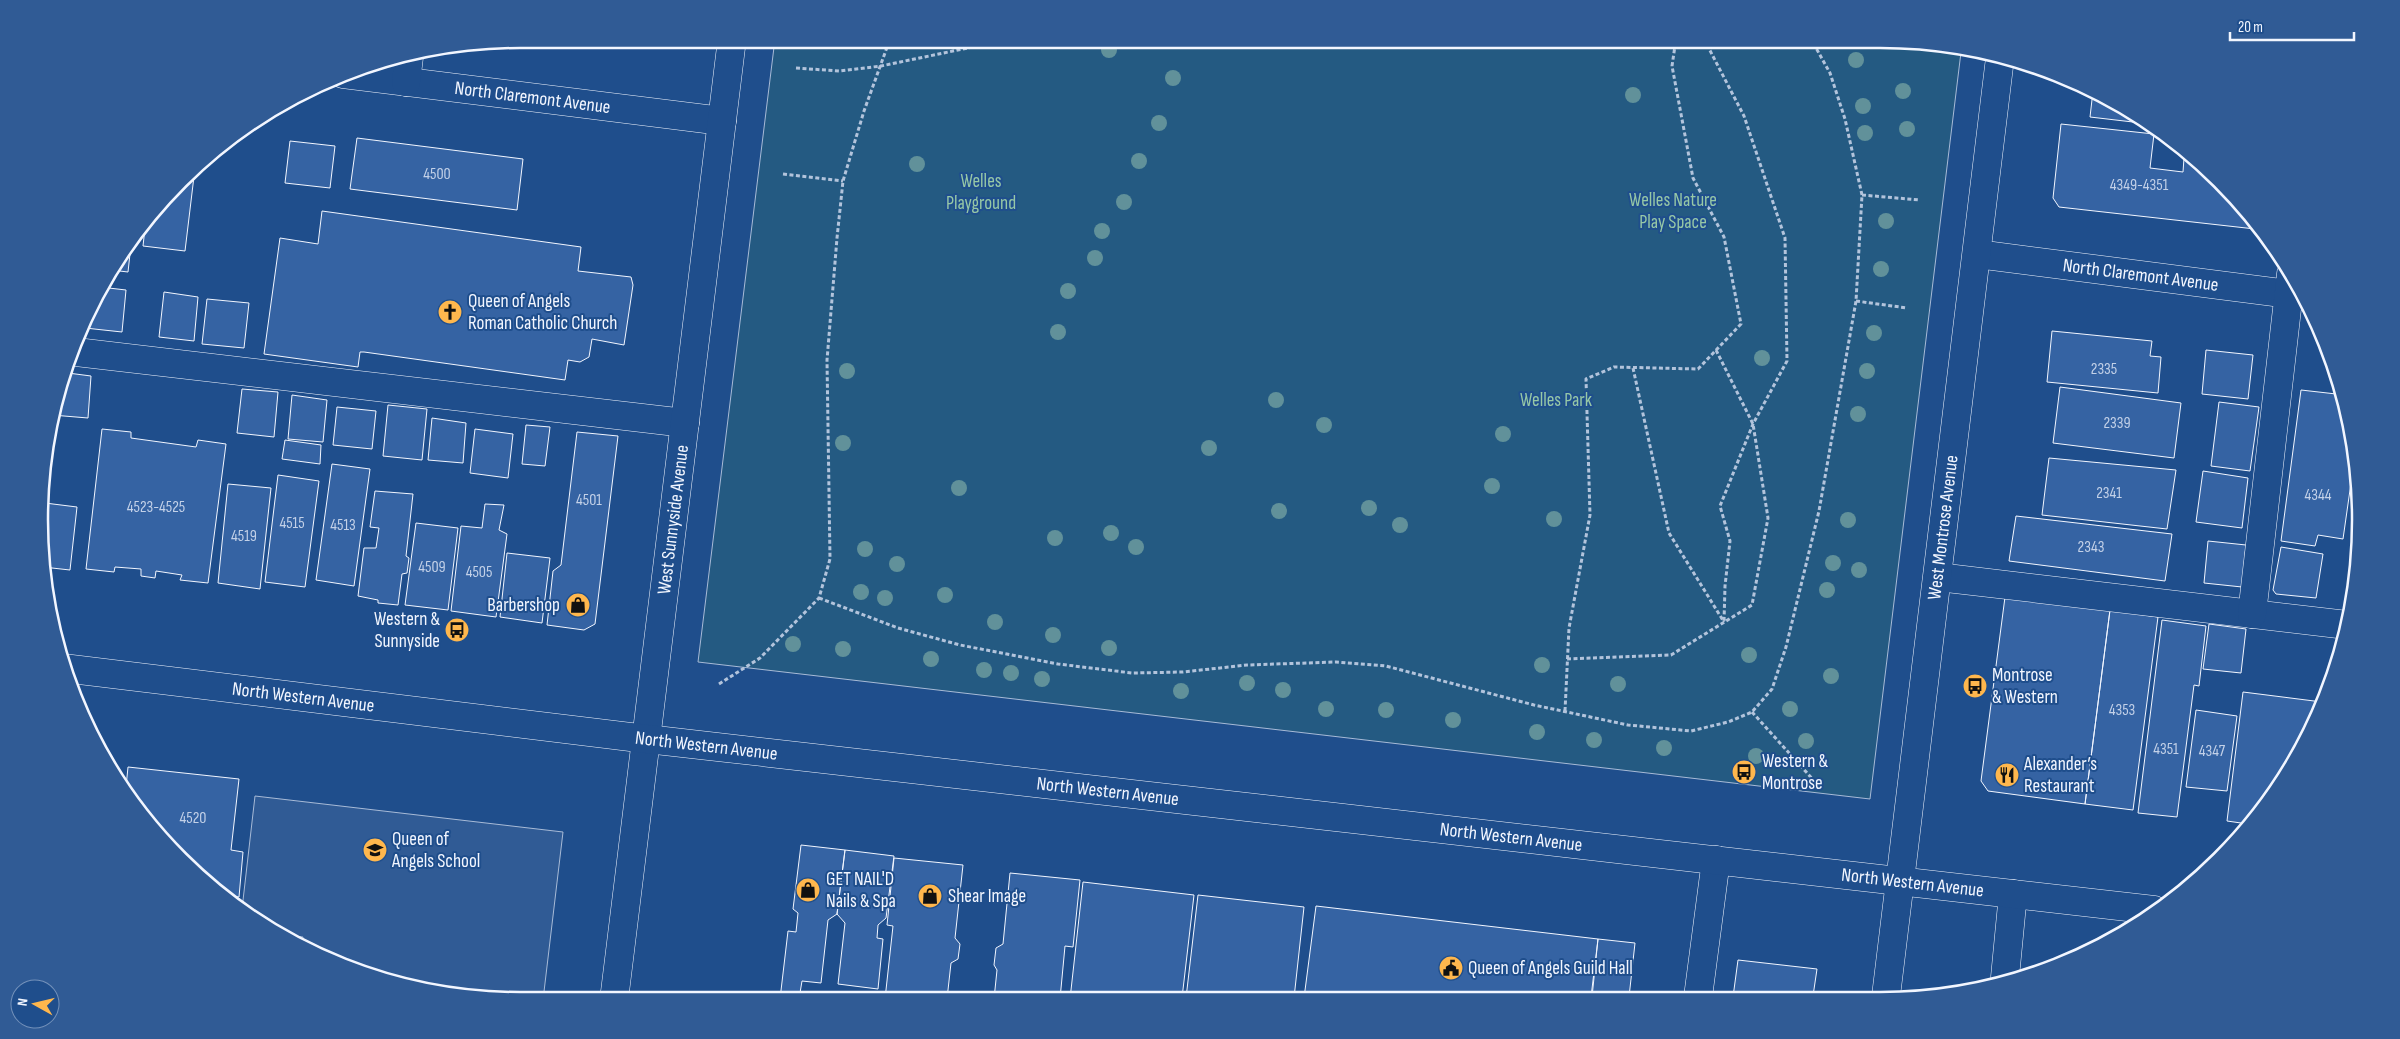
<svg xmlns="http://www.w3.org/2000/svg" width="2400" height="1039" viewBox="0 0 2400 1039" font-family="'Sofia Sans Condensed',sans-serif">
  <rect width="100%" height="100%" fill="#1f4e8c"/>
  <path fill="#245a82" stroke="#a8bbd7" d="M 775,39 L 1881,39 L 1961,52 L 1870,799 L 698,662 Z"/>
  <path fill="#305b95" stroke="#a8bbd7" d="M 255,796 L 563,832 L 543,1000 L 519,1000 L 365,975 L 302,946 L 303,937 L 277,934 L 242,909 Z"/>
  <path fill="#3563a3" stroke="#f2f6ff" d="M 2093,91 L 2121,103 L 2150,124 L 2090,117 Z
    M 2061,124 L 2154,134 L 2150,168 L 2183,172 L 2184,158 L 2199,160 L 2264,230 L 2059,207 L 2053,198 Z
    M 357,138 L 523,159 L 517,210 L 350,189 Z
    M 290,141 L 335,146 L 330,188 L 285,183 Z
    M 195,168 L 185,251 L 143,246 L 145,228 Z
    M 322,211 L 581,247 L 578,271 L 631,277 L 633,285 L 624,345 L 592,339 L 589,357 L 580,362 L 568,360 L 565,380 L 364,352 L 360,352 L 358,367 L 264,354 L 280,238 L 318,244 Z
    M 131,245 L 128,272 L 111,270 Z
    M 100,287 L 126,290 L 122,332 L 85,328 Z
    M 164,292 L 198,297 L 194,341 L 159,337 Z
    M 207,299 L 249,303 L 244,348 L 202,344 Z
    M 2052,331 L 2152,341 L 2150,356 L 2161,357 L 2158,393 L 2047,382 Z
    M 2206,350 L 2253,355 L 2248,399 L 2202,394 Z
    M 68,373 L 91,376 L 88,418 L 52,415 Z
    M 2060,387 L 2181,403 L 2174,458 L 2053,443 Z
    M 242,389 L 278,392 L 274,437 L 237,433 Z
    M 2301,390 L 2345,395 L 2355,455 L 2343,539 L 2318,535 L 2315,546 L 2281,541 Z
    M 292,395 L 327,400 L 323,442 L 288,439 Z
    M 2219,402 L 2259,407 L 2250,471 L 2211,466 Z
    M 388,405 L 427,409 L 422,460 L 383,456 Z
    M 337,407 L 376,411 L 372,449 L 333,445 Z
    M 432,418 L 466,423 L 463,463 L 428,460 Z
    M 526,425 L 550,427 L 545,466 L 522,464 Z
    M 102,429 L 131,432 L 131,438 L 196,447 L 198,440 L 226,444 L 208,583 L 180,580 L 182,575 L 156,571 L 155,578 L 141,576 L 141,569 L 115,567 L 114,572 L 86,569 Z
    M 475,429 L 513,434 L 508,478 L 470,473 Z
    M 577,432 L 618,436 L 595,624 L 584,630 L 547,625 L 553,571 L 561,565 Z
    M 285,440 L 321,445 L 320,464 L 282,459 Z
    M 2049,458 L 2176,470 L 2167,529 L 2042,515 Z
    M 332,464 L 370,469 L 354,586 L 316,580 Z
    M 2203,471 L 2248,478 L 2242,528 L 2196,522 Z
    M 278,475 L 319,481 L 305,587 L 265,582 Z
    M 228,484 L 271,488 L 260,589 L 218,583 Z
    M 375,491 L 413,494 L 406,556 L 409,558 L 407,573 L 402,574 L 398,605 L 378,603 L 378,600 L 358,596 L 364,548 L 376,548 L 379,528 L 370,527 Z
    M 45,503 L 77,507 L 70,570 L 43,567 Z
    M 485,504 L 504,505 L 499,530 L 507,534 L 496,617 L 451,611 L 461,526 L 482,528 Z
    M 2016,516 L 2172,534 L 2165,581 L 2009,561 Z
    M 416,523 L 458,528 L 448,610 L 405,605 Z
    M 2208,541 L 2246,545 L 2242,587 L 2204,583 Z
    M 2281,547 L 2323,554 L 2316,598 L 2276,594 L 2273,590 Z
    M 507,553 L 550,558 L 542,623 L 500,617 Z
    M 2005,597 L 2110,610 L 2085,804 L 1988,791 L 1981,781 Z
    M 2110,610 L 2158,617 L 2133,810 L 2085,804 Z
    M 2162,620 L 2206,626 L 2199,686 L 2194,685 L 2177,817 L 2138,813 Z
    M 2209,624 L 2246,629 L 2241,673 L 2203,669 Z
    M 2243,692 L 2322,702 L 2280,787 L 2248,824 L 2227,821 Z
    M 2196,710 L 2237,716 L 2227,791 L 2186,787 Z
    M 128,767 L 239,779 L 231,850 L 243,852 L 239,897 L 224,895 L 224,896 L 203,881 L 126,787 Z
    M 801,845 L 845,850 L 837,914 L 828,920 L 821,983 L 802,981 L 799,999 L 780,999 L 788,931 L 796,932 L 798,913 L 793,909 Z
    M 845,850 L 894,856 L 886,918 L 878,925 L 877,938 L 883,939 L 878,989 L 838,984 L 845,923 L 837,914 Z
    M 894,858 L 963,865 L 955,938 L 960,944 L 958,959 L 951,963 L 947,999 L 885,999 L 893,926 L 887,925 Z
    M 1010,873 L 1080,880 L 1073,947 L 1065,946 L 1060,999 L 994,999 L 997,970 L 994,965 L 996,948 L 1003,944 Z
    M 1083,882 L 1194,895 L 1182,998 L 1070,999 Z
    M 1198,895 L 1304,907 L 1294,998 L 1186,998 Z
    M 1316,906 L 1598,939 L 1591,997 L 1304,998 Z
    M 1598,939 L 1635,943 L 1629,997 L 1592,997 Z
    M 1738,960 L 1817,969 L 1813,996 L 1725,997 L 1733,997 Z"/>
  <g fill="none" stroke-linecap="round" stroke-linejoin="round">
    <defs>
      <g id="minor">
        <path id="s1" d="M 343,74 L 722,121"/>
        <path d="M 406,82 L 409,57"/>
        <path id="s2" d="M 1977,254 L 2305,296"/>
        <path d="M 76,352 L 685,423"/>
        <path d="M 1938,577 L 2347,625"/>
        <path d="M 2252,614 L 2291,274"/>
        <path d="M 2005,977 L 2013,894"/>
        <path d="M 1698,997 L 1716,860"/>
        <path id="s3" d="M 614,1000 L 732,39"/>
      </g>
      <g id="major">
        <path id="s4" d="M 63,668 L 647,739 L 2154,910"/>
        <path id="s5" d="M 1886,996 L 2000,58"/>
      </g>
    </defs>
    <use href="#minor" stroke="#f2f6ff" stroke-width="29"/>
    <use href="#major" stroke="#f2f6ff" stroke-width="29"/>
    <path stroke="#b3c4dc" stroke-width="3" stroke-dasharray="4 2.5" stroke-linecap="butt" d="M 1704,39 L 1744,116 L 1785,238 L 1787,361 L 1753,424 L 1720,506 L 1730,541 L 1725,586 L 1724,622
      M 796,68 L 839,71 L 881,66 L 1011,39
      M 783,174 L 843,181
      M 1862,195 L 1920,200
      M 1856,301 L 1907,308
      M 1633,368 L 1669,533 L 1724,622
      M 819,598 L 898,628 L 960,645 L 1058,664 L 1132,673 L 1183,672 L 1247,665 L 1336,662 L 1386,666 L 1534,705 L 1628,725 L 1691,731 L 1728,722 L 1752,712 L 1772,689 L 1786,647 L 1819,511 L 1856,301 L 1862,195 L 1845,119 L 1830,73 L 1811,39
      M 1567,659 L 1671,655 L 1752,605 L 1768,518 L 1753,424 L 1716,350
      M 719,684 L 760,658 L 819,598 L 830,559 L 827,360 L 837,238 L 843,181 L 864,111 L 890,39
      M 1565,711 L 1569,628 L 1590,515 L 1586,379 L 1614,367 L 1698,369 L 1741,324 L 1724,237 L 1693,178 L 1672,66 L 1676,39
      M 1752,712 L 1817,784"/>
    <use href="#minor" stroke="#1f4e8c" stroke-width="28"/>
    <use href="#major" stroke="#1f4e8c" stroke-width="28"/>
  </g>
  <g fill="#61919a">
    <circle cx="1109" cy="50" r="8"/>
    <circle cx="1856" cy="60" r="8"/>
    <circle cx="1173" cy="78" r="8"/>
    <circle cx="1903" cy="91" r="8"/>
    <circle cx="1633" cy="95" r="8"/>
    <circle cx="1863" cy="106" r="8"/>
    <circle cx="1159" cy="123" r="8"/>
    <circle cx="1907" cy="129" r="8"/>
    <circle cx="1865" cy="133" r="8"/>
    <circle cx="1139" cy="161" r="8"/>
    <circle cx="917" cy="164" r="8"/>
    <circle cx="1124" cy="202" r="8"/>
    <circle cx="1886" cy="221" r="8"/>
    <circle cx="1102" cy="231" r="8"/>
    <circle cx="1095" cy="258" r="8"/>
    <circle cx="1881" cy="269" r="8"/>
    <circle cx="1068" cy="291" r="8"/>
    <circle cx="1058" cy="332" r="8"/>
    <circle cx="1874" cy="333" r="8"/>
    <circle cx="1762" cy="358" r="8"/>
    <circle cx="847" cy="371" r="8"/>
    <circle cx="1867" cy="371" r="8"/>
    <circle cx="1276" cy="400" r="8"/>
    <circle cx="1858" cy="414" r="8"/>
    <circle cx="1324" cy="425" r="8"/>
    <circle cx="1503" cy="434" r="8"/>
    <circle cx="843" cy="443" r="8"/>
    <circle cx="1209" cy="448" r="8"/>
    <circle cx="1492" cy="486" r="8"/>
    <circle cx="959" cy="488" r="8"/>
    <circle cx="1369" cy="508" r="8"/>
    <circle cx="1279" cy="511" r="8"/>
    <circle cx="1554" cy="519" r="8"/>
    <circle cx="1848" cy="520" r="8"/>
    <circle cx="1400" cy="525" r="8"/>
    <circle cx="1111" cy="533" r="8"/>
    <circle cx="1055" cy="538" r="8"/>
    <circle cx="1136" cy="547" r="8"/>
    <circle cx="865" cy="549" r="8"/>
    <circle cx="1833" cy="563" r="8"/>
    <circle cx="897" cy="564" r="8"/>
    <circle cx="1859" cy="570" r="8"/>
    <circle cx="1827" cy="590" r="8"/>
    <circle cx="861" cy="592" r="8"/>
    <circle cx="945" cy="595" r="8"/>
    <circle cx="885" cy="598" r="8"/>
    <circle cx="995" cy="622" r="8"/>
    <circle cx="1053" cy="635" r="8"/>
    <circle cx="793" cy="644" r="8"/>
    <circle cx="1109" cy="648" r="8"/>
    <circle cx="843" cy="649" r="8"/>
    <circle cx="1749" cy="655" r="8"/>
    <circle cx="931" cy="659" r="8"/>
    <circle cx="1542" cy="665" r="8"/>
    <circle cx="984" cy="670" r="8"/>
    <circle cx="1011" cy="673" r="8"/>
    <circle cx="1831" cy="676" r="8"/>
    <circle cx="1042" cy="679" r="8"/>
    <circle cx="1247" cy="683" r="8"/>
    <circle cx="1618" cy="684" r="8"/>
    <circle cx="1283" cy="690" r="8"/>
    <circle cx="1181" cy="691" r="8"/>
    <circle cx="1326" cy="709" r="8"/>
    <circle cx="1790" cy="709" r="8"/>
    <circle cx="1386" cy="710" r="8"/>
    <circle cx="1453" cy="720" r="8"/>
    <circle cx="1537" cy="732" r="8"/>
    <circle cx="1594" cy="740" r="8"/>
    <circle cx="1806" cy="741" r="8"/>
    <circle cx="1664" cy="748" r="8"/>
    <circle cx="1756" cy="756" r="8"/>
  </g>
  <defs>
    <symbol id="church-disc" viewBox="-11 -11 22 22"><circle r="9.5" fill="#ffb74d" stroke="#1f4e8c"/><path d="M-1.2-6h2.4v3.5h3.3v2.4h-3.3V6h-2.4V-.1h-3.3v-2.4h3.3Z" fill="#111"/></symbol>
    <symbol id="shop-disc" viewBox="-11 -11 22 22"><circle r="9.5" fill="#ffb74d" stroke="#1f4e8c"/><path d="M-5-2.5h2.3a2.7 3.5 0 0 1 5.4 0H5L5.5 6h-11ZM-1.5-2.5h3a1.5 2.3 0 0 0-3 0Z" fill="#111"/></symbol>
    <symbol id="bus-disc" viewBox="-11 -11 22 22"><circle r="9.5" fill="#ffb74d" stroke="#1f4e8c"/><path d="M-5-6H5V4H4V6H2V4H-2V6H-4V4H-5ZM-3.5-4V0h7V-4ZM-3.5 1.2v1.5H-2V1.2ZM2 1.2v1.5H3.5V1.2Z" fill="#111"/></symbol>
    <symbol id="restaurant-disc" viewBox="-11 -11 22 22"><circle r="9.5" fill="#ffb74d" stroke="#1f4e8c"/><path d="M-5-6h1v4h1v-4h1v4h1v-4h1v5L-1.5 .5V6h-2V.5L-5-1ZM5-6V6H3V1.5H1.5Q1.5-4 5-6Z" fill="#111"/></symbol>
    <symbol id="school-disc" viewBox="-11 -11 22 22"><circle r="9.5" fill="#ffb74d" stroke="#1f4e8c"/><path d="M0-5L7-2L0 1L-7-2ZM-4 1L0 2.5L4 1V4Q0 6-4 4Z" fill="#111"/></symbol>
    <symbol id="civic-disc" viewBox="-11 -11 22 22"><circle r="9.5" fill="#ffb74d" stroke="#1f4e8c"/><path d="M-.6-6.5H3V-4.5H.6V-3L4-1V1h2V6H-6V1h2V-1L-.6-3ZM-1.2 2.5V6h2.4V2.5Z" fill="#111"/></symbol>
  </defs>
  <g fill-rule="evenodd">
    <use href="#church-disc" x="436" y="298" width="28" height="28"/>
    <use href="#shop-disc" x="564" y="591" width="28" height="28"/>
    <use href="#bus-disc" x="443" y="616" width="28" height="28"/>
    <use href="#bus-disc" x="1961" y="672" width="28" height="28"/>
    <use href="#bus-disc" x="1730" y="758" width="28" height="28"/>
    <use href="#restaurant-disc" x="1993" y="761" width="28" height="28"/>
    <use href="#school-disc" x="361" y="836" width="28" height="28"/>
    <use href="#shop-disc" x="794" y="876" width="28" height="28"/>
    <use href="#shop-disc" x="916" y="882" width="28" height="28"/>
    <use href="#civic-disc" x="1437" y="954" width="28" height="28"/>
  </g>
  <g text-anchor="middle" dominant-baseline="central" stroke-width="4" stroke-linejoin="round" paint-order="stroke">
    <g font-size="16" fill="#c3d1e8">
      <text x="437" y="174">4500</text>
      <text x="2139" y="185">4349-4351</text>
      <text x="2104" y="369">2335</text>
      <text x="2117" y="423">2339</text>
      <text x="2109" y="493">2341</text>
      <text x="2318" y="495">4344</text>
      <text x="589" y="500">4501</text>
      <text x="156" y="507">4523-4525</text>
      <text x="292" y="523">4515</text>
      <text x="343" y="525">4513</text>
      <text x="244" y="536">4519</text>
      <text x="2091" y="547">2343</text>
      <text x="432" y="567">4509</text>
      <text x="479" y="572">4505</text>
      <text x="2122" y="710">4353</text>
      <text x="2166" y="749">4351</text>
      <text x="2212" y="751">4347</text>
      <text x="193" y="818">4520</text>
    </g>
    <g font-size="19" fill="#f2f6ff" stroke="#1f4e8c">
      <text stroke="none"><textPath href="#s1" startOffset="191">North Claremont Avenue</textPath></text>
      <text stroke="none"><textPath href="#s2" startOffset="165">North Claremont Avenue</textPath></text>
      <text stroke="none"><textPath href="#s3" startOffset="484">West Sunnyside Avenue</textPath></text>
      <text stroke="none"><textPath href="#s5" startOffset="472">West Montrose Avenue</textPath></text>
      <text stroke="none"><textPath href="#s4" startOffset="242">North Western Avenue</textPath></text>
      <text stroke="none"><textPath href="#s4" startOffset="648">North Western Avenue</textPath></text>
      <text stroke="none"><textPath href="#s4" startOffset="1052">North Western Avenue</textPath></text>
      <text stroke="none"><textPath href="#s4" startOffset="1458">North Western Avenue</textPath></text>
      <text stroke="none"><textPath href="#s4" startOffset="1862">North Western Avenue</textPath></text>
    </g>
    <g font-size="19" fill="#97c8a6" stroke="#1f4e8c">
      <text x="981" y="181">Welles<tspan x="981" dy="22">Playground</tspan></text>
      <text x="1673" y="200">Welles Nature<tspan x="1673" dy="22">Play Space</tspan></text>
      <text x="1556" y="400">Welles Park</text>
    </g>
    <g font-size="19" fill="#f2f6ff" stroke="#1f4e8c" text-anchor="start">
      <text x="468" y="301">Queen of Angels<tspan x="468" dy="22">Roman Catholic Church</tspan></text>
      <text x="560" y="605" text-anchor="end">Barbershop</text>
      <text x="440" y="619" text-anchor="end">Western &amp;<tspan x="440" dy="22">Sunnyside</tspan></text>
      <text x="1992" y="675">Montrose<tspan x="1992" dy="22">&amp; Western</tspan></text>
      <text x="1762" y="761">Western &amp;<tspan x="1762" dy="22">Montrose</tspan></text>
      <text x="2024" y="764">Alexander’s<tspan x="2024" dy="22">Restaurant</tspan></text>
      <text x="392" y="839">Queen of<tspan x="392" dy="22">Angels School</tspan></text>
      <text x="826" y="879">GET NAIL'D<tspan x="826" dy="22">Nails &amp; Spa</tspan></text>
      <text x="948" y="896">Shear Image</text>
      <text x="1468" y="968">Queen of Angels Guild Hall</text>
    </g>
  </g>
  <path d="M0 0H2400V1039H0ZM520 48H1880A472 472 0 0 1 2352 520V520A472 472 0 0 1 1880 992H520A472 472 0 0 1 48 520V520A472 472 0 0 1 520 48Z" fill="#305b95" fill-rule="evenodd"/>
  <path fill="none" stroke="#f2f6ff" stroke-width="2.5" d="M520 48H1880A472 472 0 0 1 2352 520V520A472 472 0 0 1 1880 992H520A472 472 0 0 1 48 520V520A472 472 0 0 1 520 48Z"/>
  <g transform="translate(35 1004) rotate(278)"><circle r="24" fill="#1f4e8c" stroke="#7391ba"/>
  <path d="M0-4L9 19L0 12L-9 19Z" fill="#ffb74d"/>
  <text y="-8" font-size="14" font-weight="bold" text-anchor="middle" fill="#f2f6ff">N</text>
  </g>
  <path d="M2230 32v8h124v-8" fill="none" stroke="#f2f6ff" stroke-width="2.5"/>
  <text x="2238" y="32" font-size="15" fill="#f2f6ff" stroke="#1f4e8c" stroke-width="4" paint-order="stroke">20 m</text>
</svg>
